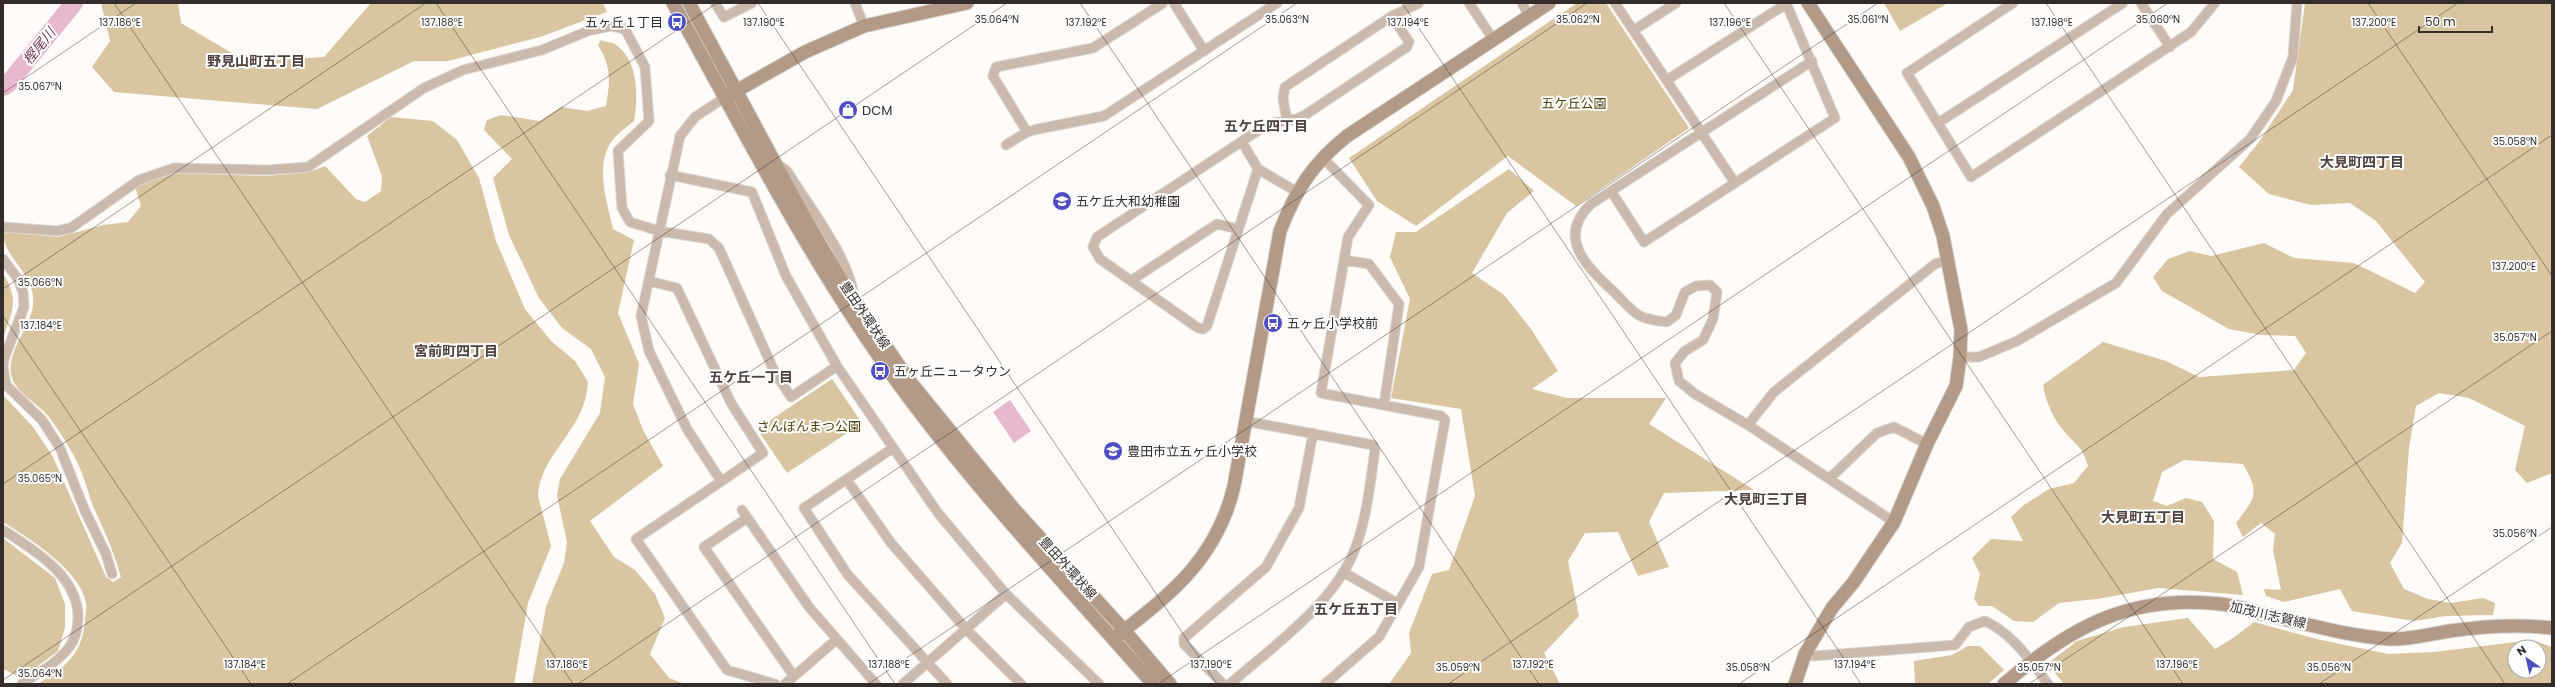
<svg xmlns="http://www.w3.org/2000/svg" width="2555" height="687" viewBox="0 0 2555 687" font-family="Poppins,'Noto Sans JP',sans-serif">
  <rect width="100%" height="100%" fill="#fefbf9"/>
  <path fill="#d9c59f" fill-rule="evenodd" d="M 101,3 L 178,3 L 181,23 L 247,62 L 324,57 L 371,3 L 603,3 L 607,12 L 540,37 L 448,61 L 414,61 L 317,109 L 114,92 L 92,67 L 110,41 Z
    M 1577,3 L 1606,3 L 1689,128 L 1576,206 L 1508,156 L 1416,226 L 1377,201 L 1349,158 Z
    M 1884,3 L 1948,3 L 1900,31 Z
    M 2305,3 L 2552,3 L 2552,473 L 2527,483 L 2515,470 L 2525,426 L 2469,398 L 2439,393 L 2416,406 L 2409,448 L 2402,543 L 2390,563 L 2404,589 L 2428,599 L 2451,603 L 2483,598 L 2495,603 L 2493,615 L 2446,616 L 2414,621 L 2352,611 L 2340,589 L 2284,602 L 2266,596 L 2264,589 L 2281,590 L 2273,550 L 2275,534 L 2261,523 L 2243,537 L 2236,523 C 2256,497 2260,493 2243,464 L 2184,460 L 2162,472 L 2153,501 L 2167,506 L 2186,498 L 2202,502 L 2214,521 L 2213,559 L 2237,572 L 2243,595 L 2158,588 L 2097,599 L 2059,603 L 2033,622 L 2014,621 L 1992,606 L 1979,606 L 1974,599 L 1980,574 L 1972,558 L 1991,539 L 2023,541 L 2011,517 L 2024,505 L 2049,489 L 2074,483 L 2088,466 C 2082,445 2077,447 2064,431 C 2052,417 2046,402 2043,385 L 2103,342 L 2166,361 L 2199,377 L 2294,370 L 2306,353 L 2295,336 L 2262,335 L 2229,329 L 2162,291 L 2153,277 L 2168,259 L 2190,251 L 2211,256 L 2264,243 L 2294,258 L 2354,263 L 2415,293 L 2425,282 L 2376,221 L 2350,203 L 2311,205 L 2269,194 L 2239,167 L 2259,142 L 2293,90 Z
    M 601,40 C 605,42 613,42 616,45 C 639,61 638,97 634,121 C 624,129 612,137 607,150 C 597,172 608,206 613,229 L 634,240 L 618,313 L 639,364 L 633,404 L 643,430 L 663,466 L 590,521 L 614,557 L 635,570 L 655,594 L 665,618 L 650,654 L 669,678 L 685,684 L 532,684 L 546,607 L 564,563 L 567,542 L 557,495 L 560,479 L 600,413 L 605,377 L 591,349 L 562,328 L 539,298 L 509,235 L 493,178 L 512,159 L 484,130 L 487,120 L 501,115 L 540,121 L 561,107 L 587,111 L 606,106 C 610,81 612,68 598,45 Z
    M 391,117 L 433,121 L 457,140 L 479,178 L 496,241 L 525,309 L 551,341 L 575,361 L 588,382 C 587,390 586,399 583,406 C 572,437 539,462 538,496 L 551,546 L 528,603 L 514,684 L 38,684 C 66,666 81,656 85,622 C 85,616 87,609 86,603 C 81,571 29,538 3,522 L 3,395 L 33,427 L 52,455 L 106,577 L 113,582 L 121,577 C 114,552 104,530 93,506 C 88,493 85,479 79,466 C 71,449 60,432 49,417 C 38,403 14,392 11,374 C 7,345 36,325 33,296 C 31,272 3,256 3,232 L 59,237 L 103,225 L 128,222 L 141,206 L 135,186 L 177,173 L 267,176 L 309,172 L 325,166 L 356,199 L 365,202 L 381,191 L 382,176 L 367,136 Z
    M 1509,169 L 1534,191 L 1507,213 L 1472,273 L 1504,295 L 1531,329 L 1558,371 L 1532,389 L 1567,398 L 1666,398 L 1649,424 L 1754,490 L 1664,493 L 1649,522 L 1669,567 L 1638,576 L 1618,532 L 1585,533 L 1568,561 L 1579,616 L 1544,653 L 1560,684 L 1389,684 L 1411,653 L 1409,633 L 1432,574 L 1449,570 L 1475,496 L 1461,409 L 1391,398 L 1410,299 L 1390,257 L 1396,232 L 1416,232 Z
    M 3,273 C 20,302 12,309 3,339 Z
    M 832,379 L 862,423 L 787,473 L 757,429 Z
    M 3,538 L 55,578 L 65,604 L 65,628 L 58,651 L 22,678 L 3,669 Z
    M 2188,618 L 2215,649 L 2233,638 L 2254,622 L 2317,639 L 2388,654 L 2434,652 L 2532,640 L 2552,647 L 2552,684 L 2064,684 L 2047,664 L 2077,641 L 2124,627 ZM 2515,647 L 2539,647 L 2539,671 L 2515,671 Z
    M 1968,646 L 1980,646 L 2004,670 L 1988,684 L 1915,684 L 1914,661 L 1952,655 Z"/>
  <path fill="#e7b8ce" d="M 1010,400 L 1031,431 L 1014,443 L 993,412 Z"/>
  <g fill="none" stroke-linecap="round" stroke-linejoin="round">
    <path stroke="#e7b8ce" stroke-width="18" d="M 3,87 L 8,84 L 74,3"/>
    <defs>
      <path id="street" d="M 715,3 L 724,17 L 752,3
        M 855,3 L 864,26
        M 1174,3 L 1204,51
        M 1469,3 L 1493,39
        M 1522,3 L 1529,16
        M 1615,3 L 1735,183
        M 2013,3 L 1907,73 L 1971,177 L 2191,32 L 2215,3
        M 2141,3 L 2170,47
        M 1634,30 L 1676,3
        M 1812,61 L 1591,204 C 1555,238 1588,268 1615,293 C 1622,300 1631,311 1640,316 C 1648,320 1658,321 1667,322 L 1676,315 L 1685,292 L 1696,286 L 1710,285 L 1717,292 L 1713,319 L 1703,340 L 1685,351 L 1675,363 L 1679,381 L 1695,394 L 1748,425 L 1894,522
        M 1667,80 L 1786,4
        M 1287,121 L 1283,98 L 1285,87 L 1392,16 L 1419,3
        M 1938,123 L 2123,3
        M 1027,132 L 993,76 L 996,67 L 1093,48 L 1163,3
        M 1242,142 L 1258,169 L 1207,326 L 1203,329 L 1198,328 L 1100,259 L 1093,247 L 1097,237 L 1268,124 L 1296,119 L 1305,115 L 1407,47 L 1409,42 L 1392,16
        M 1006,145 L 1027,132 L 1038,129 L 1104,116 L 1277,3
        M 1323,158 L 1369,205 L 1348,237 L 1321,393 L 1441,416 L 1445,420 L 1419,567 L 1379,637 L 1325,684
        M 777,164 L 787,171 C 808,205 851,260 854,298
        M 1258,169 L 1297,192
        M 670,175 L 752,192 L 786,276 L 837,366 L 938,513 L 1006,594 L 1099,684
        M 1611,191 L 1644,242 L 1835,118 L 1786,3
        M 3,227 L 57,231 L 71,228 L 139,180 L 174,168 L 268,170 L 308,167 L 424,88 L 463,70 L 542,50 L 588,31 L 611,26 L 625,29 L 645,67 L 649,121 L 618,151 L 622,208 L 630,222 L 659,231 L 709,239 L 719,248 L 775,373 L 791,397 L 837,366
        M 3,259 L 18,279 L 23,292 L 24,307 L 5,356 L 3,366 L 6,385 L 42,420 L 60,448 L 85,511 L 106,554 L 112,574
        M 1344,260 L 1369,264 L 1399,304 L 1384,405
        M 1132,280 L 1217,224 L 1238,229
        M 649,281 L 677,288 L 731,403 L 763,453 L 636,539 L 727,670 L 775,684
        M 1960,357 L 1979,357 L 2017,341 L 2116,283 L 2167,214 L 2250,139 L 2276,101 L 2293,57 L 2297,3
        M 1748,425 L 1774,392 L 1935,264 L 1947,260
        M 893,448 L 804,508 L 848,575 L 947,684
        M 1830,478 L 1877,433 L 1894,427 L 1927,444
        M 847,480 L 891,543 L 966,629 L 1021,684
        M 721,481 L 687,429 L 649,351 L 641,316 L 680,136 L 695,117 L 724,98
        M 742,510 L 809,607 L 876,684
        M 747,518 L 704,547 L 793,675
        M 3,530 C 34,550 80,577 78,620 C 77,629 76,638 70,646 C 59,662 38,673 22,684
        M 1343,572 L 1397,603
        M 1805,654 L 1814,656 L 1955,645 L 1969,627 L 1985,621 C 2013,634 2030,660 2048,684
        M 785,684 L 836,640
        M 903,684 L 1006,594
        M 1223,684 L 1184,644 L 1184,638 L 1266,567 L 1299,508 L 1313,433
        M 1230,684 C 1272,647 1335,603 1355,549 C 1367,518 1370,483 1375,450 L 1373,445 L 1245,421"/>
      <path id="secondary" d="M 673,3 C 745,133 812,266 900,386 C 977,491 1067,586 1153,684
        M 689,3 L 802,213 L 841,280 L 908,379 L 1013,508 L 1124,630 L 1170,684
        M 729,95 L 805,52 L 864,26 L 967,3
        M 1119,634 C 1173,594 1218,555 1234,486 L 1280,231 C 1296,190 1312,164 1347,136 L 1549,3
        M 1795,684 L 1805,654 L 1832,608 L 1853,583 L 1894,522 L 1927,444 L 1956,386 L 1960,357 L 1961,330 L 1943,236 L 1933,206 L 1909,157 L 1808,3
        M 2004,684 C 2070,627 2130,594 2221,604 C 2238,606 2255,612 2271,616 C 2310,625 2349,636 2390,639 C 2409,640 2430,634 2450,631 C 2484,626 2517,624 2552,628"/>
    </defs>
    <use href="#street" stroke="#d9d6d4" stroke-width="11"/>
    <use href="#secondary" stroke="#d9d6d4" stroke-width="15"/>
    <use href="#street" stroke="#cbbaac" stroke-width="9"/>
    <use href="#secondary" stroke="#b39a86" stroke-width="13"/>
  </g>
  <path fill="none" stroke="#332c2a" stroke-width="1" stroke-opacity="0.45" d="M 114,3 L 573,684M 436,3 L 895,684M 758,3 L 1217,684M 1080,3 L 1539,684M 1402,3 L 1861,684M 1724,3 L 2183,684M 2046,3 L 2505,684M 2368,3 L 2552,276M 3,93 L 136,3M 3,289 L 426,3M 3,316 L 251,684M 3,484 L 717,3M 3,680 L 1007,3M 287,684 L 1297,3M 578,684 L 1587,3M 868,684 L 1878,3M 1158,684 L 2168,3M 1448,684 L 2458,3M 1739,684 L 2552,135M 2029,684 L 2552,331M 2319,684 L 2552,527"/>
  <defs>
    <symbol id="bus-disc" viewBox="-11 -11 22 22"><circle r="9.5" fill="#4e4ec4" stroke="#fff"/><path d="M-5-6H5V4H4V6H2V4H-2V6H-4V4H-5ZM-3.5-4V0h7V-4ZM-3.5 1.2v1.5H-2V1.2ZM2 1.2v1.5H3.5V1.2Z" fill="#fff"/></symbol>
    <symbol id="shop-disc" viewBox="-11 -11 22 22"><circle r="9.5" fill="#4e4ec4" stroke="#fff"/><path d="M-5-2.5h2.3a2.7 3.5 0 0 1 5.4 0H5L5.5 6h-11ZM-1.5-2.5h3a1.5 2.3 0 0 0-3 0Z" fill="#fff"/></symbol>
    <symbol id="school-disc" viewBox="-11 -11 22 22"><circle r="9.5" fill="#4e4ec4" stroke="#fff"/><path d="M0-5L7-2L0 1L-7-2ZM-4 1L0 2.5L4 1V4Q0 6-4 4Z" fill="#fff"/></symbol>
  </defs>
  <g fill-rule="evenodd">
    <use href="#bus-disc" x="666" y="11" width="22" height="22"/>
    <use href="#shop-disc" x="837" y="99" width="22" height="22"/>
    <use href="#school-disc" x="1051" y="190" width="22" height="22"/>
    <use href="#bus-disc" x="1262" y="312" width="22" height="22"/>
    <use href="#bus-disc" x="869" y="360" width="22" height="22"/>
    <use href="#school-disc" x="1102" y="440" width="22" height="22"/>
  </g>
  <g text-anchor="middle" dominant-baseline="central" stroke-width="4" stroke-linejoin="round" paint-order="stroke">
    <g font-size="13" fill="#332c2a" stroke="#fff" text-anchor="start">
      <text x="663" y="22" text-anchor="end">五ヶ丘１丁目</text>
      <text x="862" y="110">DCM</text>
      <text x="1076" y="201">五ケ丘大和幼稚園</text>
      <text x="1287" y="323">五ヶ丘小学校前</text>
      <text x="894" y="371">五ヶ丘ニュータウン</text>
      <text x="1127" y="451">豊田市立五ヶ丘小学校</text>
    </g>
    <g font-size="13" fill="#523d07" stroke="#fff">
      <text x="1574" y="103">五ケ丘公園</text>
      <text x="809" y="426">さんぼんまつ公園</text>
    </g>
    <g font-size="13" fill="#332c2a" stroke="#fff">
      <text transform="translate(865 315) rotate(56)">豊田外環状線</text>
      <text transform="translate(1068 568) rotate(48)">豊田外環状線</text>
      <text transform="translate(2268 615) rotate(13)">加茂川志賀線</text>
    </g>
    <g font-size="14" font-style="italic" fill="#743958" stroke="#fff">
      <text transform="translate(39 46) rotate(-51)">樫尾川</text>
    </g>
    <g font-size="14" font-weight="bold" fill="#4e403c" stroke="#fff">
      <text x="256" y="61">野見山町五丁目</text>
      <text x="1266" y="126">五ケ丘四丁目</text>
      <text x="2362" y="162">大見町四丁目</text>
      <text x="456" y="351">宮前町四丁目</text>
      <text x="751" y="377">五ケ丘一丁目</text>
      <text x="1766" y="499">大見町三丁目</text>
      <text x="2143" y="517">大見町五丁目</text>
      <text x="1356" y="609">五ケ丘五丁目</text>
    </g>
  </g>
  <g font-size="10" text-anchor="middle" fill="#332c2a" stroke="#fff" stroke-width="4" stroke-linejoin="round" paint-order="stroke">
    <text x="997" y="23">35.064°N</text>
    <text x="1287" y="23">35.063°N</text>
    <text x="1578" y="23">35.062°N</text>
    <text x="1868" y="23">35.061°N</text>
    <text x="2158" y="23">35.060°N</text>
    <text x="120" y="26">137.186°E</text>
    <text x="442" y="26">137.188°E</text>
    <text x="764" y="26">137.190°E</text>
    <text x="1086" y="26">137.192°E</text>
    <text x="1408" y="26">137.194°E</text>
    <text x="1730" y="26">137.196°E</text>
    <text x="2052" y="26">137.198°E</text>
    <text x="2374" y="26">137.200°E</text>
    <text x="40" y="90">35.067°N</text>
    <text x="2515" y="145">35.058°N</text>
    <text x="2514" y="270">137.200°E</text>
    <text x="40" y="286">35.066°N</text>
    <text x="41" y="329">137.184°E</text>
    <text x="2515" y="341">35.057°N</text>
    <text x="40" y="482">35.065°N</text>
    <text x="2515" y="537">35.056°N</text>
    <text x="245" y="668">137.184°E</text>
    <text x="567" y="668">137.186°E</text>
    <text x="889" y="668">137.188°E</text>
    <text x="1211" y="668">137.190°E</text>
    <text x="1533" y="668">137.192°E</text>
    <text x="1855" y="668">137.194°E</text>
    <text x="2177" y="668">137.196°E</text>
    <text x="1458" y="671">35.059°N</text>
    <text x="1748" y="671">35.058°N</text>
    <text x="2039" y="671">35.057°N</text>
    <text x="2329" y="671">35.056°N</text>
    <text x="40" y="677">35.064°N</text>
  </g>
  <rect width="2555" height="687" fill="none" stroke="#332c2a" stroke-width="8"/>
  <g transform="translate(2527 659) rotate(326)"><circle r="19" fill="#ffffff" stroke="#adabaa"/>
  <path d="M0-3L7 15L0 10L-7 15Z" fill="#4e4ec4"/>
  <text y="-6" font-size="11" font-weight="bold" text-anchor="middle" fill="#332c2a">N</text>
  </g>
  <path d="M2419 26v6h73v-6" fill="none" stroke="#332c2a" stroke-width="2"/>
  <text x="2425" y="26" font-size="12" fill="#332c2a" stroke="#ffffff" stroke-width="3" paint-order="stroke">50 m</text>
</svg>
